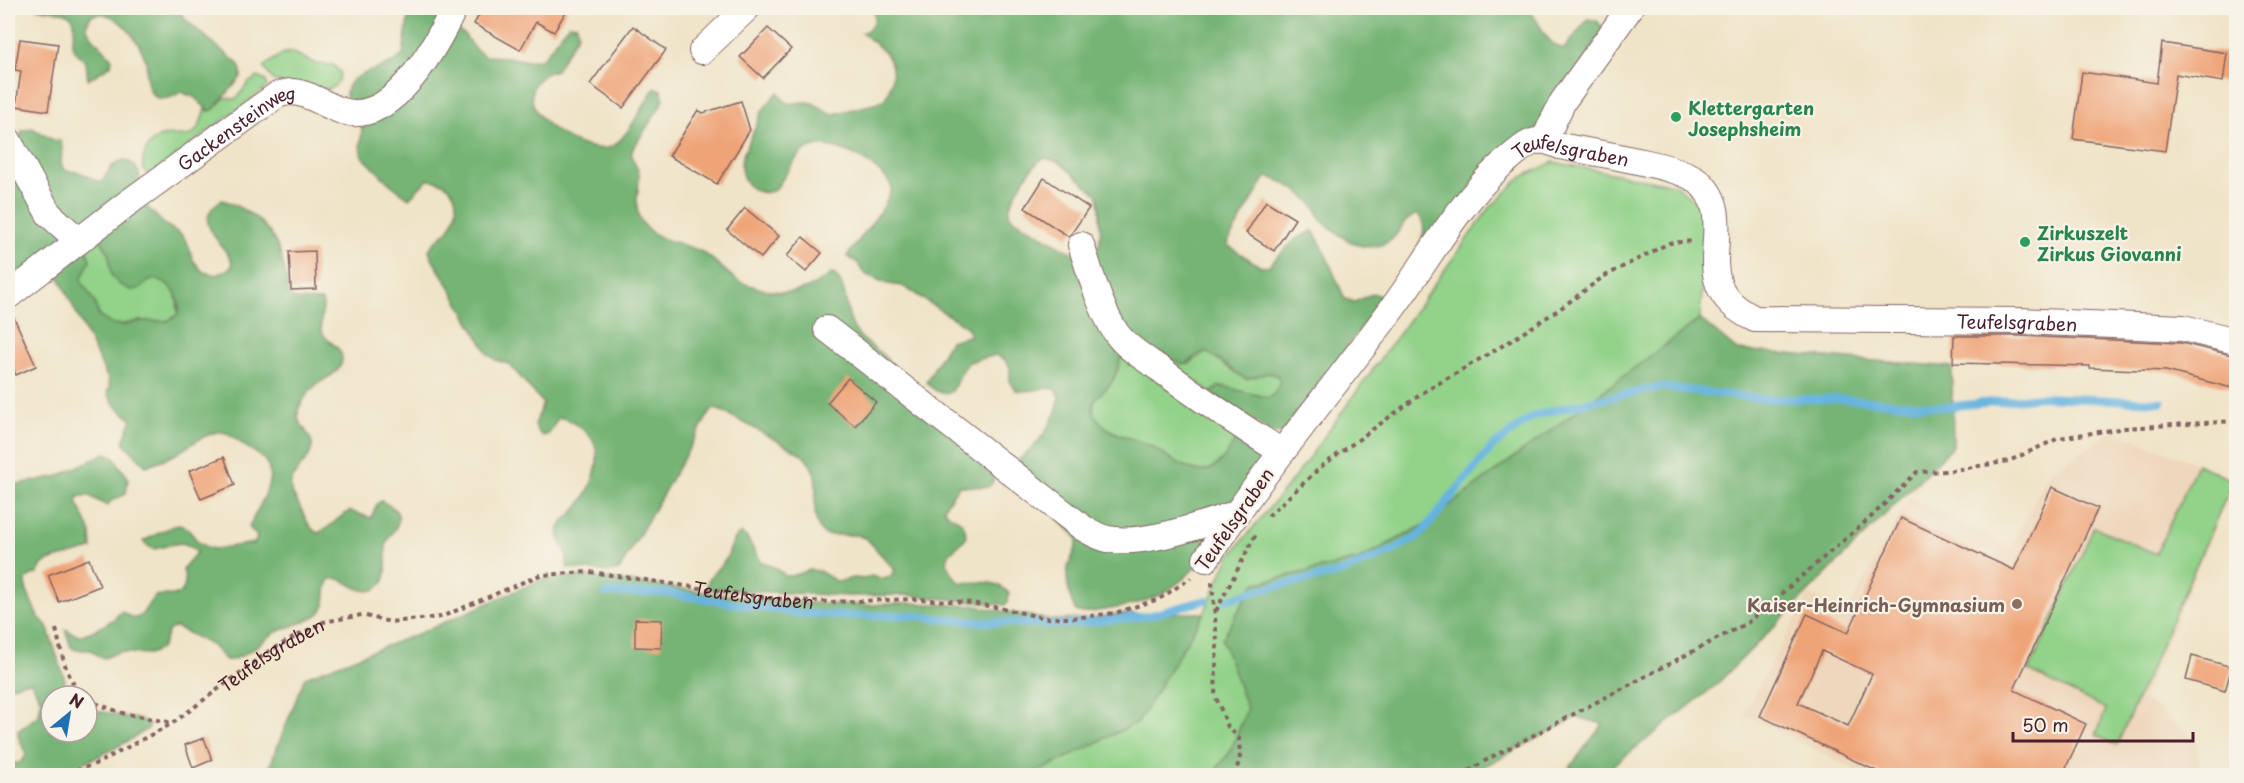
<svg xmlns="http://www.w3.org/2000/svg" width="2244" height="783" viewBox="0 0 2244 783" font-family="'Playpen Sans',sans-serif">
  <rect width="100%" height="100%" fill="#f7f3e8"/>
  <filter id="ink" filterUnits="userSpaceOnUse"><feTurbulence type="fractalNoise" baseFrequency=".0167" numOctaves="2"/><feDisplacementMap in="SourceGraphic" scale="12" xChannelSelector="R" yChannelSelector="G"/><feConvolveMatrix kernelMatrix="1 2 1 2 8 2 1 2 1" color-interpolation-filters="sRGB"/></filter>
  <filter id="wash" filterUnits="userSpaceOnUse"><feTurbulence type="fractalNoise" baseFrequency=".008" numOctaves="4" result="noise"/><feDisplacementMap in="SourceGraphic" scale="24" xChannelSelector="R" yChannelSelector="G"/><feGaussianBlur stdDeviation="1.35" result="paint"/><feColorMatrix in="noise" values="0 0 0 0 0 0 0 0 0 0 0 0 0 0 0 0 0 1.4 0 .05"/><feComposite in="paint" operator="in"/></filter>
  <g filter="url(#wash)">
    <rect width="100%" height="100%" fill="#f0e4c8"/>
    <path fill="#eed7bb" d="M 2113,431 L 2235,479 L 2143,698 L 2196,740 L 2201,775 L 1865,775 L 1744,714 L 1809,594 L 1846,614 L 1910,497 L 2011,547 L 2049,472 Z"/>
    <path fill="#92d289" stroke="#6e785a" stroke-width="1.5" d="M 291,52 L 316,64 L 333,65 L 340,72 C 340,78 338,85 331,88 C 323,92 282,84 273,80 L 263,67 L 282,54 Z
      M 258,77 L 266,81 L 267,87 L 149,176 C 136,165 145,145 159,137 C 169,131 181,141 192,134 C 200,129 202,118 205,109 L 209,111 L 214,109 L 224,98 L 236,99 L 249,82 Z
      M 1553,162 L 1676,185 L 1708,213 L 1700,319 L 1421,527 L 1360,559 L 1254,584 L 1223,639 L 1247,709 L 1230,752 L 1212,775 L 1025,776 L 1042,770 L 1138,722 L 1204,613 L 1229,557 L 1298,473 L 1488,210 L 1520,178 Z
      M 99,237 C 101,243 107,248 109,254 C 117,276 104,276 131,290 C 150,283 158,268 176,293 L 178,314 C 167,325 156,320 142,321 C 127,322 109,332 99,314 C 96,310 96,305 93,301 C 89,294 83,289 81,280 L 87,265 L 87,250 Z
      M 1205,352 L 1211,353 L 1224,365 L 1246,379 L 1268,373 L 1277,375 L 1280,379 C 1280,387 1275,397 1266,399 L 1225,387 L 1218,387 L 1211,393 L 1162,355 L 1189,364 Z
      M 1121,357 L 1243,435 C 1233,446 1219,471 1202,471 C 1182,471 1165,453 1148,445 C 1136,439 1121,437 1110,430 C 1103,426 1093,416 1093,408 C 1093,397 1105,391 1111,383 C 1116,375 1119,366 1121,357 Z
      M 2197,464 L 2233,481 L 2117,745 L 2096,735 L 2106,709 L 2029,671 L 2094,527 L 2156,554 Z"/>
    <path fill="#75b475" stroke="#606a50" stroke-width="1.5" fill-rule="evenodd" d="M 36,8 L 177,8 L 187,21 L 238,64 L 241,70 L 241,77 L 214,109 L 209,111 L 194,97 L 181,92 C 169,100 153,104 148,85 C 145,77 148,69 146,62 C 141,41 114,5 91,16 L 86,26 C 91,40 105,47 112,60 L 111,65 L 88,80 L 86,62 C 59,39 80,41 73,18 L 66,13 Z
      M 401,8 L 447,8 L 447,24 L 464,34 L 474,48 L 485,56 L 507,57 L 528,61 L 543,58 L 569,24 L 577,25 L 578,34 L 556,70 C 547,72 539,76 534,85 C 518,117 585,157 611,147 C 625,141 644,105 652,92 L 656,88 L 661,90 L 664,99 L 661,105 L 632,150 C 630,161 639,166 639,176 C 639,192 632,211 644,225 C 658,243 684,242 702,252 C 714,259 723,270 734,278 C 740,283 748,285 755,287 C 788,297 806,293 833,273 C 850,289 843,310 854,329 C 863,345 881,349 891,364 L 994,475 L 993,482 L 988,487 L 959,486 L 946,504 L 944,510 C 955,523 965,515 966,537 C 962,544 957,546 952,551 C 941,561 952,576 961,583 C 980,582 995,579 1009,593 L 1008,602 L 1005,605 L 908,595 L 850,596 L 709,589 L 707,584 C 710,574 717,570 724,562 C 731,553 730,540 741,533 L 747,538 L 761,562 L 774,567 L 786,576 L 791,576 L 810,570 L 819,571 L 838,582 L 853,578 L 865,579 L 871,576 L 882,579 L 890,577 L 895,570 L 867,539 L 857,535 L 827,535 L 822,533 C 804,508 831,478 800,453 L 722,411 L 714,409 L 709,414 L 619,570 L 610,572 L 567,568 C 567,563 568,558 566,554 C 564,546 556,537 559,528 C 562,520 573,514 578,507 C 593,487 608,452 586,432 C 579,426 567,417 558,418 L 549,434 L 543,436 L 538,432 L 535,425 L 543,403 L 509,364 L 496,360 L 488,354 L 448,284 L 432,259 L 429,250 C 434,240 443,237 449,229 C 463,206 457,180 427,180 L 409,198 L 390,184 L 362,156 C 357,145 364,136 361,124 C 359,115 350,109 347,101 C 339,74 377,71 392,63 C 396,61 399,58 403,55 L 408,18 Z
      M 873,8 L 1528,8 C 1540,21 1545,45 1564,49 L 1588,19 L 1597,21 L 1604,29 L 1549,116 L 1414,255 C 1422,241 1429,228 1418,214 C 1400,219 1400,238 1384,244 C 1362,252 1346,241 1330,227 C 1327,224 1321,222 1320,218 C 1318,214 1318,210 1314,206 C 1304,194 1284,180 1267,177 L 1264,180 L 1227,243 L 1230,247 L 1261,267 L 1268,266 L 1296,239 L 1313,231 L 1321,244 L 1345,299 L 1355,302 L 1373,293 L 1384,298 L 1281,434 L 1272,433 L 1211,393 L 1218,387 L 1225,387 L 1269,398 L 1274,394 L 1280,383 L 1277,375 L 1268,373 L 1246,379 C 1236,374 1212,352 1204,352 C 1197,353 1191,363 1184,365 L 1162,355 L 1121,357 C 1119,366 1116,375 1111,383 C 1105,391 1093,397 1093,408 C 1093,416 1103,426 1110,430 C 1121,437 1136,439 1148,445 C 1165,454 1183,470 1202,471 C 1220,471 1230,449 1237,436 L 1267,450 L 1197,565 C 1164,603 1131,606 1083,613 L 1076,611 C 1070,601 1065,578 1068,567 C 1071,557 1078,550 1077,538 L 1007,467 C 1018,461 1028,453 1036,444 C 1044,435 1067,401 1056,390 C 1049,384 1028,394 1016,390 L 1010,382 L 1010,367 L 1004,359 L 996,355 L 969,362 L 963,369 L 952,391 C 942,397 933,390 926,382 L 950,341 L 969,336 L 969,332 L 967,327 L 903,286 L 888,284 L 867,275 L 862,271 L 858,263 L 847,256 L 883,208 L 891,191 L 891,185 C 880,164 824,132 802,152 C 792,162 784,178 775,190 C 753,200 735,177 743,155 L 763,110 L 778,92 C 790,113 796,98 812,103 C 820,106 825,112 834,114 L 874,104 L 885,99 C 903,65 887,51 861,33 C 873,29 877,20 873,8 ZM 1045,158 L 1059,162 L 1097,194 C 1100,201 1100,207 1100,214 C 1100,235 1105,246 1085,260 L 1013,219 L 1009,214 C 1009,201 1032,162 1045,158 Z
      M 32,128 L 53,140 L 60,141 C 66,151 57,161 64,170 L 82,173 L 97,181 L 102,181 L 112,166 L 124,160 C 135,162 140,171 140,182 L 8,289 L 8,164 L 22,131 Z
      M 221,200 C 229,201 234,205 242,209 C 279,229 283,258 289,296 L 298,300 L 322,301 C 326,311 317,322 322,332 C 327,343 344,347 342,361 C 339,375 325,377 315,386 C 309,391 303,400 299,408 C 293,423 311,431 312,445 C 312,462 287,473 291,490 C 293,497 299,504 302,511 C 306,519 309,528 317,533 C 331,529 338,516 350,511 L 371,518 L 377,504 L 381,501 C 387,504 396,508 398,515 C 401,527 388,534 386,545 C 384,560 393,583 373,590 C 357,595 345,575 330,579 C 322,590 330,603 320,613 C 310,623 286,626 273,634 C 262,642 239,662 226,660 L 210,644 L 176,627 L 169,630 L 161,649 L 149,654 L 118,652 L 105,658 L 100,657 L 91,650 L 76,650 L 71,647 L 65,629 L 78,636 C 94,632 111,623 122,611 C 142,629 143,608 155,596 C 166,593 182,601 185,584 C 186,578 183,573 183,568 L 197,552 C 183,536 171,546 154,549 L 146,545 L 143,541 L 173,526 L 181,525 L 187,528 L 199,543 L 207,547 L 214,549 L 255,543 L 257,536 L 249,527 C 257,508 284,474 260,456 C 256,452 250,450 245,446 C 236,440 228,430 217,432 C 202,435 188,447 176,454 C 167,459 155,462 146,466 L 123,442 L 132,419 L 116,407 L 107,392 L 110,388 L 108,379 L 57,273 L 87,250 L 90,260 L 81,280 L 95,303 L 99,316 L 111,324 L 124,325 L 140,321 L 169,321 L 178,314 C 182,296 170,281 152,279 L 138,289 L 130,290 L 119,284 L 112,276 L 108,252 L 99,237 L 143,203 L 164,224 L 182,235 L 188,244 L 193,260 L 203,272 L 217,275 L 232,267 L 232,262 C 222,240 190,223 221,200 Z
      M 1700,319 L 1737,350 L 1952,367 L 1953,446 L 1716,685 L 1601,775 L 1564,775 L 1603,724 L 1577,717 L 1468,775 L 1212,775 L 1230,752 L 1247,709 L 1222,639 L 1254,584 L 1360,559 L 1421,527 Z
      M 105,453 L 113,456 L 128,478 L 126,494 L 111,501 L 107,506 L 90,496 L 79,496 L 77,501 L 91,533 L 92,549 L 47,561 L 42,565 L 37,574 L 31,575 L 26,580 L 26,589 L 37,615 L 47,626 L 65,680 L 64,685 L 58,696 L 51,696 L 51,732 L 87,732 L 87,711 L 89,709 L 142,720 L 149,724 L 149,728 C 109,754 56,781 8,775 L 8,763 L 20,763 L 26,756 C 25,746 17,741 18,731 L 39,715 L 41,701 L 32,683 L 26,682 L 8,687 L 8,486 L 59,476 Z
      M 586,576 L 779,602 L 869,605 L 909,603 L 975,606 L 1052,620 L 1088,619 L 1117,614 L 1204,613 L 1138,722 L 1042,770 L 1025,775 L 261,776 L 267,773 L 305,677 L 420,633 L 543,579 Z"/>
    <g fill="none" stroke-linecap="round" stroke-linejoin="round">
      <path stroke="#65b3df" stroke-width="8" d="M 606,593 L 666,593 L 796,613 L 850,616 L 909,615 L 964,621 L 1064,625 L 1148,616 L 1206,600
        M 1227,600 L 1254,591 L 1339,573 L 1396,549 L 1421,534 L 1492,447 L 1533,416 L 1592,401 L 1662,387 L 1764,399 L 1847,399 L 1945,407 L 2040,397 L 2162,402"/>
    </g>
    <g id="blocks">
      <path fill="#efa478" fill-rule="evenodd" d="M 483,8 L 568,8 L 554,32 L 536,22 L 520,50 L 474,24 Z
        M 633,26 L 666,50 L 623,108 L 590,84 Z
        M 768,28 L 791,49 L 763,78 L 740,57 Z
        M 20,39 L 58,44 L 48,111 L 16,106 L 21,71 L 15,70 Z
        M 2162,43 L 2227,53 L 2223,82 L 2176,74 L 2165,151 L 2073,139 L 2082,72 L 2157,83 Z
        M 741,101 L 750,130 L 717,184 L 669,156 L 698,110 L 703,113 Z
        M 1044,178 L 1089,208 L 1069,237 L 1025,208 Z
        M 1266,201 L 1295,219 L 1274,251 L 1246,233 Z
        M 745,208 L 779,236 L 761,258 L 727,230 Z
        M 803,237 L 822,253 L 806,272 L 787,256 Z
        M 315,251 L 316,289 L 291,290 L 289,252 Z
        M 8,311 L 11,311 L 36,366 L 16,375 L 8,357 Z
        M 1954,336 L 2019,336 L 2181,343 L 2236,356 L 2236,389 L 2166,371 L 2090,368 L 2090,366 L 1953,363 Z
        M 848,378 L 876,402 L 855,426 L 827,403 Z
        M 224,457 L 235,485 L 201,499 L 189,471 Z
        M 2052,487 L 2098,508 L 2014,690 L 2086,724 L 2062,776 L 1887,776 L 1760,716 L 1807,614 L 1848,633 L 1901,518 L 2014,570 ZM 1822,651 L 1872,674 L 1848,726 L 1798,703 Z
        M 89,559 L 100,586 L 59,602 L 48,575 Z
        M 635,619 L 662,620 L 661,648 L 635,647 Z
        M 2192,656 L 2232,667 L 2225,691 L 2186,680 Z
        M 204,738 L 212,760 L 193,768 L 185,745 Z"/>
    </g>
  </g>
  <g filter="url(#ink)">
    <use href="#blocks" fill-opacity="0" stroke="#846462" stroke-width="1.5"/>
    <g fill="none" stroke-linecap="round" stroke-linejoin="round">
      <defs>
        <g id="minor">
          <path d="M 702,51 L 747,8"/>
          <path d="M 8,140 L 49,214 L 79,241"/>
          <path d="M 1544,140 L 1563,101 L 1630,8"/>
          <path d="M 1081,245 C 1090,272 1101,311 1117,334 C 1128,349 1146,359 1160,369 C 1199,398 1240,426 1282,452"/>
          <path id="s2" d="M 8,296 L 125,205 L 277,95 C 281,94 286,92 291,92 C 308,92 326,106 342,111 C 393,127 437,44 454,8"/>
          <path d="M 827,329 L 1083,528 C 1090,532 1100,538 1108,539 C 1142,546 1202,525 1235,514"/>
          <path id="s3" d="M 1206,559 C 1263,470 1332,391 1394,306 C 1429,258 1457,206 1501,165 C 1510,158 1520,148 1530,143 C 1541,138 1550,142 1560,146 C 1589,152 1679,165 1698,181 C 1745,222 1678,283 1755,319 L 2019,321 L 2183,328 L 2236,341"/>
        </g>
      </defs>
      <use href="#minor" stroke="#846462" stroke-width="28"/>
      <g stroke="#846462" stroke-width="4" stroke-dasharray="4.5 4.5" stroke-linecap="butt">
        <path d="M 1268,516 L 1322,466 L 1424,392 L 1512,340 L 1561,308 L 1603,277 L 1669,243 L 1694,241"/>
        <path d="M 1212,582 L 1217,641 L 1215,695 L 1228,727 L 1239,738 L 1240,761 L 1232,776"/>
        <path d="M 1216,611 L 1257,532"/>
        <path d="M 56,629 C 62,654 65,677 83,696"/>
        <path d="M 87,700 L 122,713 L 173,723"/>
        <path id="s1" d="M 59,776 L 98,763 L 173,723 L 269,651 L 323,622 L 362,615 L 390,622 L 441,617 L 540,575 L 590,572 L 768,598 L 829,602 L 916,599 L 964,602 L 995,607 L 1045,618 L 1073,618 L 1115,613 L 1159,599 L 1191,578"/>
        <path d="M 1461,776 L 1488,759 L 1747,623 L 1871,517 L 1917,472 L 1949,471 L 2009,461 L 2059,438 L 2125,428 L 2236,421"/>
      </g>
      <use href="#minor" stroke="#fff" stroke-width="26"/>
    </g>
  </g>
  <g fill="#2e9e5b" stroke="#f7f3e8" stroke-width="2">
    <circle cx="1676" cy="117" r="6"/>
    <circle cx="2025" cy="242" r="6"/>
  </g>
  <circle fill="#8d6e63" stroke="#f7f3e8" stroke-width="2" cx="2017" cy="604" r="6"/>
  <g text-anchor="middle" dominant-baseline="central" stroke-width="4.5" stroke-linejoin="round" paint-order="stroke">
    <g font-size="18" font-weight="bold" fill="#27864d" stroke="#f7f3e8" text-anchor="start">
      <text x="1688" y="107">Klettergarten<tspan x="1688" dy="21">Josephsheim</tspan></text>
      <text x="2037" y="232">Zirkuszelt<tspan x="2037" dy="21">Zirkus Giovanni</tspan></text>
    </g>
    <g font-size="18" fill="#4a1f2b" stroke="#f7f3e8">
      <text stroke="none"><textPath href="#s2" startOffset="285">Gackensteinweg</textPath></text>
      <text stroke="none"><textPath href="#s3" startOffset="570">Teufelsgraben</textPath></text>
      <text stroke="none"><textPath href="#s3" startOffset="1126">Teufelsgraben</textPath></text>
      <text transform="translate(1234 519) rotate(-55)">Teufelsgraben</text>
      <text stroke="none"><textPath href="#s1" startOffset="750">Teufelsgraben</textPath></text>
      <text stroke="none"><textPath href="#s1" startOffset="246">Teufelsgraben</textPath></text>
    </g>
    <g font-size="18" font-weight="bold" fill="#785e54" stroke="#f7f3e8" text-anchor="end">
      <text x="2005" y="604">Kaiser-Heinrich-Gymnasium</text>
    </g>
  </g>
  <rect width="2244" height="783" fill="none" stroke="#f7f3e8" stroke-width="30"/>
  <g transform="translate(69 714) rotate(30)"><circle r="28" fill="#f7f3e8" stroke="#b29e9c" stroke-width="1.5"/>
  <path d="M0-4.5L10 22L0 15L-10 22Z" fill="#1f6fb2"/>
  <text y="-9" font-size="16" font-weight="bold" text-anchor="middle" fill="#4a1f2b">N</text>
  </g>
  <path d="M2013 732v9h180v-9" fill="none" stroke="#4a1f2b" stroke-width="3"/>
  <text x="2022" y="732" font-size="18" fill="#4a1f2b" stroke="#f7f3e8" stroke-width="4.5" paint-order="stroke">50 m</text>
</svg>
